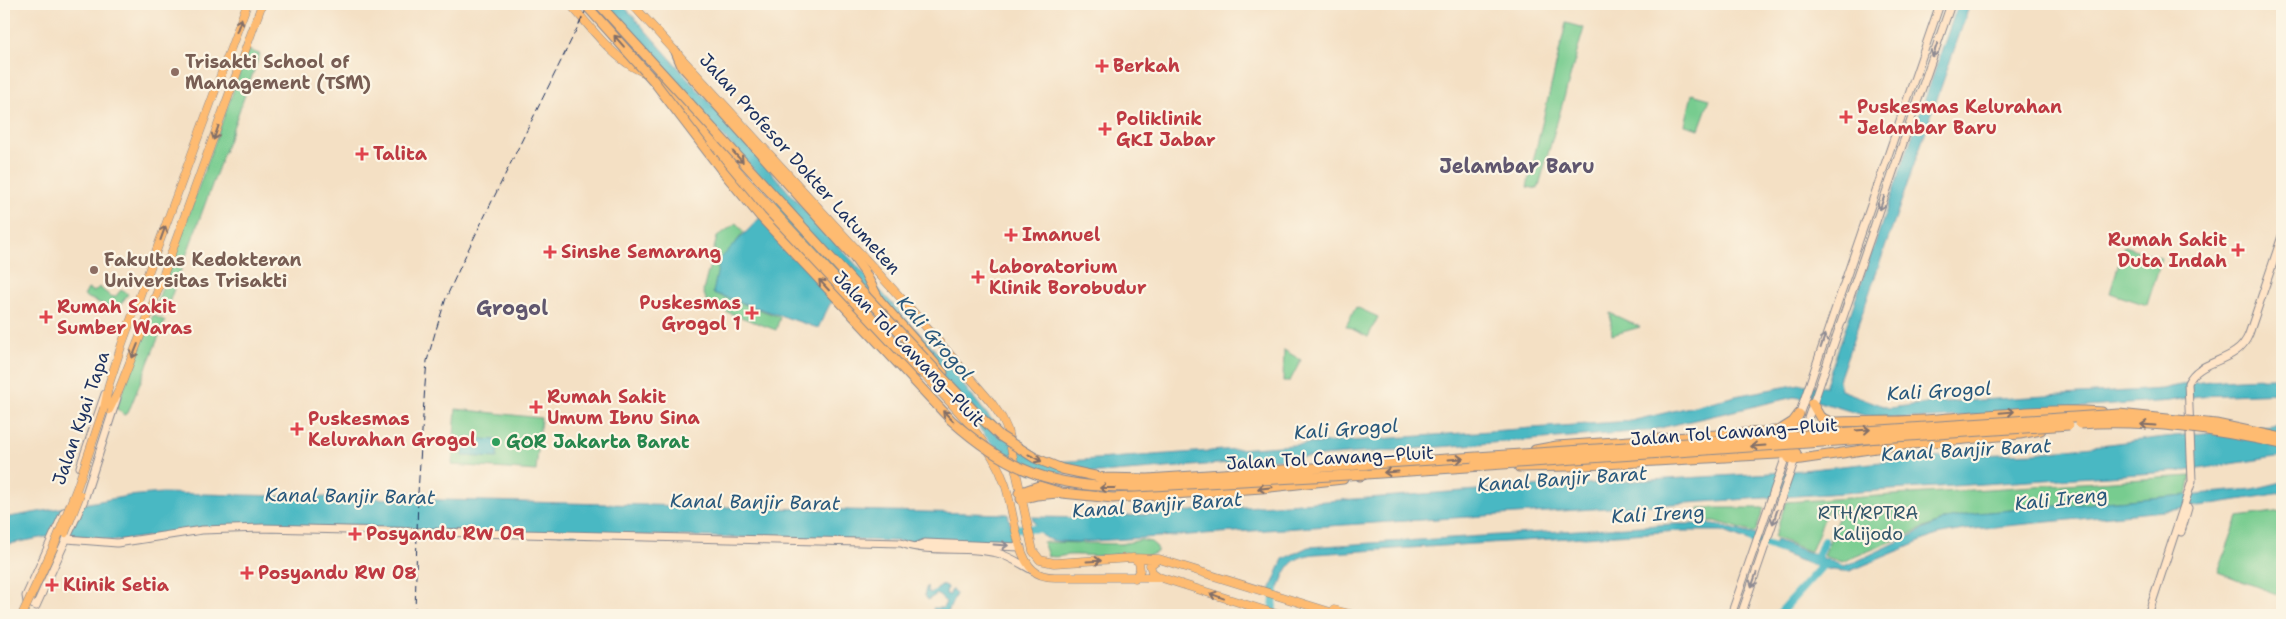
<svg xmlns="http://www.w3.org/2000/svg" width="2286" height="619" viewBox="0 0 2286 619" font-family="'Shantell Sans',sans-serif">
  <rect width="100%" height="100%" fill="#fcf5e5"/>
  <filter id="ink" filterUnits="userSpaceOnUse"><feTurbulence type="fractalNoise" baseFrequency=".02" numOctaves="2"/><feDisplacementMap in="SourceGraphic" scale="10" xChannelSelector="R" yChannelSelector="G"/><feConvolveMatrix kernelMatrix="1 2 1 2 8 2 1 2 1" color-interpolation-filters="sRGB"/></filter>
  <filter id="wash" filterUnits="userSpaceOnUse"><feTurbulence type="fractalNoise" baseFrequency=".0096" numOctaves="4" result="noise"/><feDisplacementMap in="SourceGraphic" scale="20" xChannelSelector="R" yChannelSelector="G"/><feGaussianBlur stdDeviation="1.12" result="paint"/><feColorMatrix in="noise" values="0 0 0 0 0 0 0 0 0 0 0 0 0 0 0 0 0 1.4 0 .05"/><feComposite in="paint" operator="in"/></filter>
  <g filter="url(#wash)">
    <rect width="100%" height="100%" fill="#f4e0c4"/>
    <path fill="#77cc8f" stroke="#497e76" d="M 1566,23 L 1584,28 L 1538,189 L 1527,187 Z
      M 248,50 L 260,54 L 164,316 L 153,313 Z
      M 1692,94 L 1710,99 L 1699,129 L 1685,125 Z
      M 736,223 L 744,232 L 722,260 L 713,293 L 780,317 L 776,330 L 708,305 L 703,291 L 717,237 Z
      M 2124,246 L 2162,258 L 2147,305 L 2110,293 Z
      M 99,287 L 110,296 L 115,297 L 121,290 L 128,294 L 118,308 L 111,308 L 84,296 L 88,289 L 94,292 Z
      M 1356,307 L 1378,317 L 1368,337 L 1346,326 Z
      M 1610,313 L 1640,327 L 1612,335 Z
      M 153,315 L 165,321 L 128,413 L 124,415 L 116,408 Z
      M 1284,350 L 1301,360 L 1290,381 L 1283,381 Z
      M 456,409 L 541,418 L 536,471 L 452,465 Z
      M 2191,476 L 2187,495 L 1977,513 L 1946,519 L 1842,562 L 1824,556 L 1839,515 L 1828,509 L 1811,552 L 1774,537 L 1786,502 Z
      M 1699,508 L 1764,508 L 1755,533 L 1715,521 L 1699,522 Z
      M 2282,511 L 2282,596 L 2218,572 L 2238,517 Z
      M 1141,540 L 1151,542 L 1157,547 L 1157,552 C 1148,558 1134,556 1124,552 C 1103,559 1088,554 1068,555 C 1061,556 1055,558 1048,556 L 1043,542 L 1121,544 Z"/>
    <path fill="#4ab8c3" stroke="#327490" d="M 603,4 L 622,4 L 804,209 L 930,344 L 990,418 L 1033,454 L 1055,462 L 1631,421 L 1740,395 L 1800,384 L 1825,387 L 1958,4 L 1970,4 L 1839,380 L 1841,390 L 1889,408 L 1930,403 L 2162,389 C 2196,380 2246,378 2282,378 L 2282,393 L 2198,396 L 2170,401 L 1932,418 L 1888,418 L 1863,415 L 1820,402 L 1794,397 L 1647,431 L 1100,473 L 1030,473 L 996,449 L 919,354 L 852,288 L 830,304 L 818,328 L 713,293 L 720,259 L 779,198 Z
      M 2282,425 L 2282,456 L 2185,471 L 1079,542 C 1050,540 1043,545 1032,517 L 1097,518 L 1477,490 L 1772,473 L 1942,456 L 2036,453 L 2165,437 Z
      M 464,438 L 498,440 L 497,458 L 463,456 Z
      M 2282,482 L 2282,493 L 2174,510 L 1963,530 L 1936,535 L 1850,571 C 1820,572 1800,559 1772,550 L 1776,540 L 1844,566 L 1857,561 L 1946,519 L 1977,513 L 2187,495 L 2253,489 Z
      M 162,493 L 1008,514 L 1013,537 L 1010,537 L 1010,542 L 936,542 L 231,526 L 114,541 L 72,536 L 45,537 L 4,545 L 4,518 L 128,496 Z
      M 1673,524 L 1714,524 L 1756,535 L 1753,543 L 1722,531 L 1679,531 L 1315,554 C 1289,557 1286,569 1277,593 L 1270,590 L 1283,559 L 1308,547 Z
      M 941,585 L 947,587 L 946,594 L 950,595 L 951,590 L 953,590 L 956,594 L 948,612 L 939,615 L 934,612 L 933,608 L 943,608 L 946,602 L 937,594 L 928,600 L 924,595 L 927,586 L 928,592 L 932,593 Z"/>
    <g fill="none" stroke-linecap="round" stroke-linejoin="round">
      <path stroke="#4ab8c3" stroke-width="8" d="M 1009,528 L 1045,529
        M 1751,539 L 1783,550
        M 1816,562 L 1824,540
        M 1272,615 L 1275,590
        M 1778,615 L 1823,565"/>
    </g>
  </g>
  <g filter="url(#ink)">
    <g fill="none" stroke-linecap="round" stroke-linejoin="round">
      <defs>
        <path id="secondary" d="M 1798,418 L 1940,4
          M 1803,433 L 1951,4
          M 80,467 L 105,394
          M 64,512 L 26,596 L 27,602 L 36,606 L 84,500 L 117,398
          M 2181,532 L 2188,508
          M 67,539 L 117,543 L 202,530 L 263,528 L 901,543 C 932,554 965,545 997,553 C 1009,556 1021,564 1032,570
          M 917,546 L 925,543 L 1021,547
          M 1731,615 L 1787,453
          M 1741,615 L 1796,456
          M 2148,615 L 2192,481 L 2188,383 C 2200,357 2237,365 2249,334 L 2282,236"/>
        <path id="primary" d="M 104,408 L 109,384 L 122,344 L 247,4
          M 109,410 L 119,390 L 152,306 L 262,4
          M 1334,610 L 1354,615"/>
        <path id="trunk" d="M 570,4 C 588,24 605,48 627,63 C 640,73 656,75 668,86 L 748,183 L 901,349
          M 632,4 L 901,298 L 991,402 L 1002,418 L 1007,429 L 1033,551 L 1040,560 L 1054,563 L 1133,558 L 1159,559 L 1340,615
          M 919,369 C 951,404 989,438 1005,484 C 1013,506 1016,556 1033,570 C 1039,576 1047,577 1055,577 L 1159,577 L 1279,615
          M 1133,558 L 1139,562 L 1140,570 L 1135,578
          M 1157,560 L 1150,565 L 1152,572 L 1159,577"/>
        <path id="motorway" d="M 676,52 L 682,66 L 853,256 L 864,271 L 879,300 L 943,373
          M 686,118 L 725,165 L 867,320 L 913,368 L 923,373
          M 1812,403 L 1820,417 L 1831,422 C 1867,421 1903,422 1938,419 C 1995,415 2045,408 2102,412
          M 1782,429 L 1793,422 L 1799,414
          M 1535,450 L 1557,446 L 1804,429
          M 1787,454 L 1789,458 L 1794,460 L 1890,446 L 2020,434 L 2041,430
          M 1519,467 L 1569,466 L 1796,453
          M 1360,476 L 1366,474 L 1482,466
          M 1019,493 L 1039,486 L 1062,493 L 1113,498 L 1262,488 L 1343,479
          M 1021,499 L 1037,495 L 1057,493"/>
      </defs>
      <use href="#secondary" stroke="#888891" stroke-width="9"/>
      <use href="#primary" stroke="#888891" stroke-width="9"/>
      <use href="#trunk" stroke="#888891" stroke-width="9"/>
      <use href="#motorway" stroke="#888891" stroke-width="11"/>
      <use href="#secondary" stroke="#ffe4c6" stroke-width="7"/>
      <use href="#primary" stroke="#febb71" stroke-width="8"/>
      <use href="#trunk" stroke="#febb71" stroke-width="8"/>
      <use href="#motorway" stroke="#febb71" stroke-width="9"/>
      <path stroke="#1b2f5e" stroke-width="1" stroke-dasharray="8 4" stroke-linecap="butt" d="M 4,610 L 19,615
        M 415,615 L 418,493 L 425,385 L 427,361 L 435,333 L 446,298 L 468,250 L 589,4"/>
      <defs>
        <path id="primary-bridge" d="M 65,533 L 80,495
          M 22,615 L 54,546 L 77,488 L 104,408"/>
        <path id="motorway-bridge" d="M 585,4 L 653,80 L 721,169 L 761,217 L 951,420 C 1010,473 1055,488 1135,487 L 1366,474
          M 599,4 L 861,291 L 977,414 L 1000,436 L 1035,458 L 1062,469 L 1104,478 L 1148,479 L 2119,414 L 2216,424 L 2282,438
          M 2080,424 C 2147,419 2217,430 2282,444
          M 1474,466 L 2069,425"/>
      </defs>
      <use href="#primary-bridge" stroke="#888891" stroke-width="9" stroke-linecap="butt"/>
      <use href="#motorway-bridge" stroke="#888891" stroke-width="11" stroke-linecap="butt"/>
      <use href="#primary-bridge" stroke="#febb71" stroke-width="8"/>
      <use href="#motorway-bridge" stroke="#febb71" stroke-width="9"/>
    </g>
    <defs><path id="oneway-shaft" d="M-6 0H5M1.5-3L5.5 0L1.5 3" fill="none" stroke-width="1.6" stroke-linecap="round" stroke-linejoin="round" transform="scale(1.25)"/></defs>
    <g stroke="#816e67">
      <use href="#oneway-shaft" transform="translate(239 25) rotate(-70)"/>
      <use href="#oneway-shaft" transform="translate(619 41) rotate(-131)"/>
      <use href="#oneway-shaft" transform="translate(216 133) rotate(110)"/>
      <use href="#oneway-shaft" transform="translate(738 157) rotate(47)"/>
      <use href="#oneway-shaft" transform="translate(163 233) rotate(-70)"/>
      <use href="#oneway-shaft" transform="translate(824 285) rotate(-133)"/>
      <use href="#oneway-shaft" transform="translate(135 351) rotate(112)"/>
      <use href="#oneway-shaft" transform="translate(2007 412) rotate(-5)"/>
      <use href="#oneway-shaft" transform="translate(948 416) rotate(-135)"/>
      <use href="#oneway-shaft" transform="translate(2148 425) rotate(-176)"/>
      <use href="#oneway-shaft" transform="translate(1863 430) rotate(-4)"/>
      <use href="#oneway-shaft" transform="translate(1758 446) rotate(176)"/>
      <use href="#oneway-shaft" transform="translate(1035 458) rotate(28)"/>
      <use href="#oneway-shaft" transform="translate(1456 459) rotate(-4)"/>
      <use href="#oneway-shaft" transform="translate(1391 472) rotate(176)"/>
      <use href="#oneway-shaft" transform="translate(1107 488) rotate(-180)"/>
      <use href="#oneway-shaft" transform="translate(1265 488) rotate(174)"/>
      <use href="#oneway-shaft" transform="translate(1094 561) rotate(-3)"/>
      <use href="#oneway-shaft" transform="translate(1217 596) rotate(-160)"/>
    </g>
    <g stroke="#8d8a92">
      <use href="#oneway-shaft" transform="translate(1935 50) rotate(109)"/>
      <use href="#oneway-shaft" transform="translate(1882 203) rotate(109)"/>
      <use href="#oneway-shaft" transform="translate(1823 341) rotate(-71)"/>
      <use href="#oneway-shaft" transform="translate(1775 517) rotate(108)"/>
      <use href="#oneway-shaft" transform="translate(1001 545) rotate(4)"/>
      <use href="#oneway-shaft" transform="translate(1754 580) rotate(109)"/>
    </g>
  </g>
  <g fill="#e0444e" stroke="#fcf5e5" stroke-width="2">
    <path d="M1099.5 58.5h5v5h5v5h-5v5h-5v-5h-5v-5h5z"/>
    <path d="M1843.5 109.5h5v5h5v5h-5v5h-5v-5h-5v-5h5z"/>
    <path d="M1102.5 121.5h5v5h5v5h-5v5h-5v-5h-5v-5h5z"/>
    <path d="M359.5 146.5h5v5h5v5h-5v5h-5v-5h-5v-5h5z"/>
    <path d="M1008.5 227.5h5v5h5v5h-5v5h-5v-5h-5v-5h5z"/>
    <path d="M2235.5 242.5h5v5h5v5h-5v5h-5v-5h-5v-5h5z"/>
    <path d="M547.5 244.5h5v5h5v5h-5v5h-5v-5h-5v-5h5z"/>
    <path d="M975.5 269.5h5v5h5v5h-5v5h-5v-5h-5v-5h5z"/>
    <path d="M749.5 305.5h5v5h5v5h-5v5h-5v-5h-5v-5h5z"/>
    <path d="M43.5 309.5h5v5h5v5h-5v5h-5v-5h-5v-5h5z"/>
    <path d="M533.5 399.5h5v5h5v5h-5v5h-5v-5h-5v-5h5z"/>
    <path d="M294.5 421.5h5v5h5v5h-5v5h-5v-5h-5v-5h5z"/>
    <path d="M352.5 526.5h5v5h5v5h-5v5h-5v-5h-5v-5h5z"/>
    <path d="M244.5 565.5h5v5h5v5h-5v5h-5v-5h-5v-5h5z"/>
    <path d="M49.5 577.5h5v5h5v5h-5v5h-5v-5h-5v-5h5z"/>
  </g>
  <g fill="#8d6e63" stroke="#fcf5e5" stroke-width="2">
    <circle cx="175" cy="72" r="5"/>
    <circle cx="94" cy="270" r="5"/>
  </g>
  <circle fill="#2e9e5b" stroke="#fcf5e5" stroke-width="2" cx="496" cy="442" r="5"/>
  <g text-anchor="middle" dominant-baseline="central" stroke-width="4.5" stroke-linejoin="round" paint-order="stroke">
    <g font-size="18" font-weight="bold" fill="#785e54" stroke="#fcf5e5" text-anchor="start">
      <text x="185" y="62">Trisakti School of<tspan x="185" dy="21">Management (TSM)</tspan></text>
      <text x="104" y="260">Fakultas Kedokteran<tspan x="104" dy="21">Universitas Trisakti</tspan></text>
    </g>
    <g font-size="18" font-weight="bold" fill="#be3a42" stroke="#fcf5e5" text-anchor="start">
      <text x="1113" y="66">Berkah</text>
      <text x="1857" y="107">Puskesmas Kelurahan<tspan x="1857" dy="21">Jelambar Baru</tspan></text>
      <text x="1116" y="119">Poliklinik<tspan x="1116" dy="21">GKI Jabar</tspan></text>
      <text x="373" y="154">Talita</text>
      <text x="1022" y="235">Imanuel</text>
      <text x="2227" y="240" text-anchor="end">Rumah Sakit<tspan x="2227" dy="21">Duta Indah</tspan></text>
      <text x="561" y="252">Sinshe Semarang</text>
      <text x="989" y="267">Laboratorium<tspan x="989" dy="21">Klinik Borobudur</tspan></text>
      <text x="741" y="303" text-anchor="end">Puskesmas<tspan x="741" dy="21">Grogol 1</tspan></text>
      <text x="57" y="307">Rumah Sakit<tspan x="57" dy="21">Sumber Waras</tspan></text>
      <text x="547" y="397">Rumah Sakit<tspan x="547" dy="21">Umum Ibnu Sina</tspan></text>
      <text x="308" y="419">Puskesmas<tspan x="308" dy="21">Kelurahan Grogol</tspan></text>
      <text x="366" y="534">Posyandu RW 09</text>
      <text x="258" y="573">Posyandu RW 08</text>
      <text x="63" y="585">Klinik Setia</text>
    </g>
    <g font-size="18" fill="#1b2f5e" stroke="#fcf5e5">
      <text transform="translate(800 164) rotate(48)">Jalan Profesor Dokter Latumeten</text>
      <text transform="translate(909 349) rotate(46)">Jalan Tol Cawang–Pluit</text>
      <text transform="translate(81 418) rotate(-71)">Jalan Kyai Tapa</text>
      <text transform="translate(1734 432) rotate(-4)">Jalan Tol Cawang–Pluit</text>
      <text transform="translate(1330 458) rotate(-3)">Jalan Tol Cawang–Pluit</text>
    </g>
    <g font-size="18" font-weight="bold" fill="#27864d" stroke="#fcf5e5" text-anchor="start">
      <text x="506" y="442">GOR Jakarta Barat</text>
    </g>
    <g font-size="18" fill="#32566a" stroke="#fcf5e5">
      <text x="1868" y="513">RTH/RPTRA<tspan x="1868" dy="21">Kalijodo</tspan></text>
    </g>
    <g font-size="19" font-style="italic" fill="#29587c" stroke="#fcf5e5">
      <text transform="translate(935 338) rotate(49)">Kali Grogol</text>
      <text transform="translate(1939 391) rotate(-3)">Kali Grogol</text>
      <text transform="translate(1346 429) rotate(-4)">Kali Grogol</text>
      <text transform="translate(1966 450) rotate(-3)">Kanal Banjir Barat</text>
      <text transform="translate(1562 479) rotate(-4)">Kanal Banjir Barat</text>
      <text transform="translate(350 496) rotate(1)">Kanal Banjir Barat</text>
      <text transform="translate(2061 499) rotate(-6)">Kali Ireng</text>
      <text transform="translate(755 502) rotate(1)">Kanal Banjir Barat</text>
      <text transform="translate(1157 505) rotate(-4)">Kanal Banjir Barat</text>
      <text transform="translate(1658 514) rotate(-3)">Kali Ireng</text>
    </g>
    <g font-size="20" font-weight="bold" fill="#60576f" stroke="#fcf5e5">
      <text x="1517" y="166">Jelambar Baru</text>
      <text x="512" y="308">Grogol</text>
    </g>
  </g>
  <rect width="2286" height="619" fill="none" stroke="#fcf5e5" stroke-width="20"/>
</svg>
